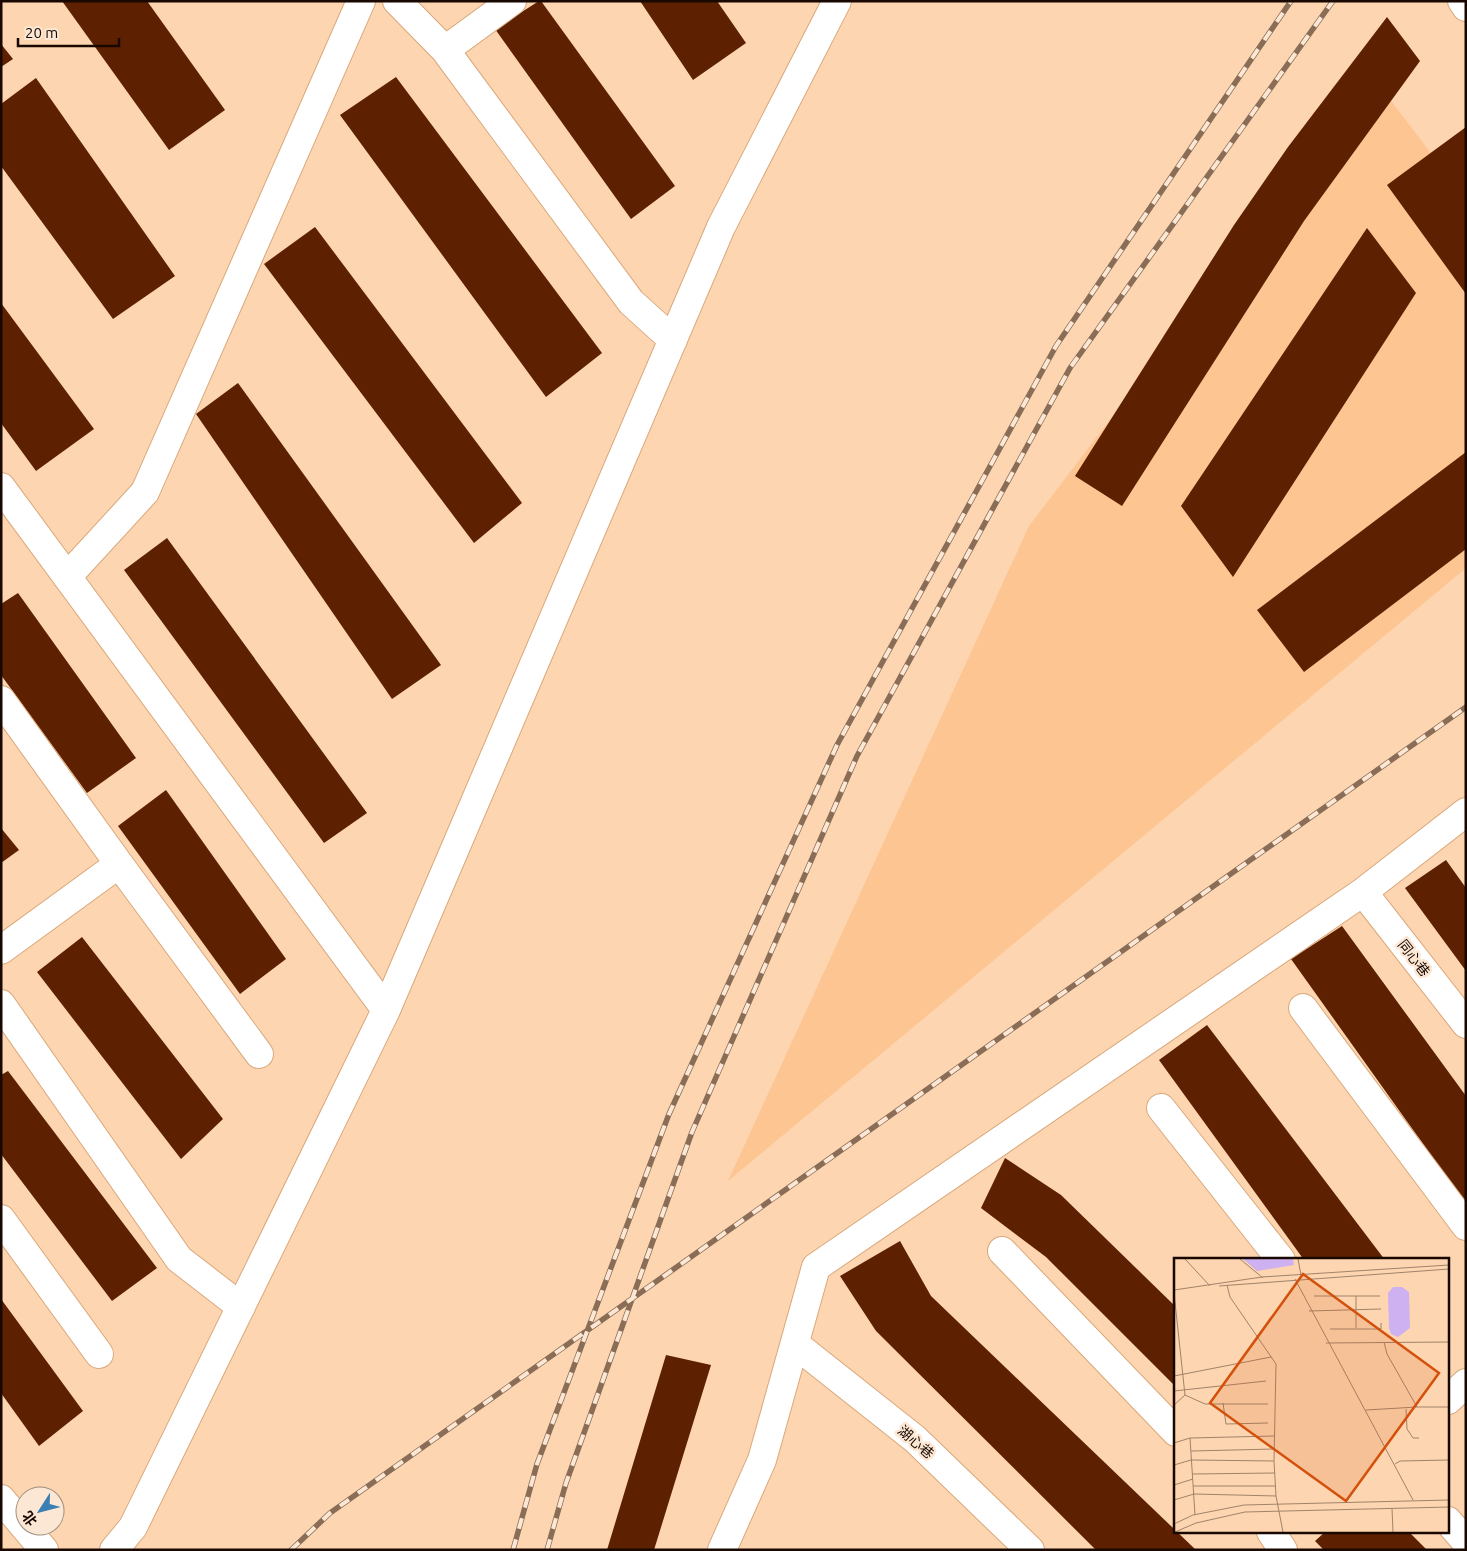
<svg xmlns="http://www.w3.org/2000/svg" width="1467" height="1551" viewBox="0 0 1467 1551" font-family="Ubuntu,'Noto Sans SC',sans-serif">
  <rect width="100%" height="100%" fill="#fdd5b0"/>
  <path fill="#fdc591" d="M 1372,76 L 1466,199 L 1466,568 L 728,1181 L 1029,526 Z"/>
  <path fill="#5d2000" d="M 62,1 L 147,1 L 225,110 L 169,150 Z
    M 539,1 L 541,1 L 675,186 L 631,219 L 495,29 Z
    M 640,1 L 717,1 L 746,43 L 693,80 Z
    M 1387,17 L 1420,61 L 1304,221 L 1122,506 L 1075,476 L 1234,225 L 1288,147 Z
    M 1,44 L 13,59 L 1,67 Z
    M 396,77 L 602,353 L 546,397 L 340,115 Z
    M 36,78 L 175,276 L 113,319 L 1,166 L 1,104 Z
    M 1466,127 L 1466,294 L 1387,185 Z
    M 315,227 L 522,503 L 474,543 L 264,264 Z
    M 1367,228 L 1416,293 L 1233,577 L 1181,506 Z
    M 1,303 L 94,429 L 36,471 L 1,423 Z
    M 238,383 L 441,665 L 392,699 L 196,414 Z
    M 1466,452 L 1466,549 L 1304,672 L 1257,610 Z
    M 167,538 L 367,813 L 324,843 L 124,570 Z
    M 18,593 L 136,758 L 87,793 L 1,675 L 1,604 Z
    M 166,790 L 286,959 L 240,994 L 118,826 Z
    M 1,828 L 19,850 L 1,863 Z
    M 1446,860 L 1466,888 L 1466,971 L 1405,888 Z
    M 1342,926 L 1466,1096 L 1466,1204 L 1291,959 Z
    M 82,937 L 223,1119 L 181,1159 L 37,972 Z
    M 1207,1025 L 1385,1260 L 1304,1260 L 1159,1060 Z
    M 8,1071 L 157,1268 L 112,1301 L 1,1154 L 1,1075 Z
    M 1005,1158 L 1061,1195 L 1176,1307 L 1176,1387 L 1046,1257 L 981,1208 Z
    M 900,1241 L 931,1296 L 1196,1550 L 1096,1550 L 876,1331 L 840,1276 Z
    M 1,1299 L 83,1411 L 39,1446 L 1,1393 Z
    M 666,1355 L 711,1365 L 654,1550 L 607,1550 Z
    M 1325,1532 L 1409,1532 L 1427,1550 L 1324,1550 L 1315,1541 Z"/>
  <g fill="none" stroke-linecap="round" stroke-linejoin="round">
    <defs>
      <path id="minor" d="M 397,1 L 445,50 L 631,302 L 673,340
        M 445,50 L 512,1
        M 1,487 L 386,1010
        M 67,577 L 145,492 L 361,1
        M 1,700 L 119,864 L 259,1054
        M 1363,892 L 1466,1024
        M 1,950 L 119,864
        M 1,1004 L 179,1259 L 241,1307
        M 1303,1008 L 1466,1226
        M 1161,1108 L 1281,1260
        M 1,1219 L 99,1354
        M 1002,1251 L 1176,1432
        M 795,1344 L 915,1439 L 1030,1550
        M 1448,1400 L 1466,1383
        M 1448,1521 L 1466,1542
        M 1271,1532 L 1283,1550
        M 114,1550 L 133,1527 L 386,1010 L 721,227 L 837,1
        M 722,1550 L 762,1460 L 816,1267 L 1363,892 L 1466,812"/>
      <path id="tertiary" d="M 1,1499 L 44,1550"/>
      <path id="secondary" d="M 1462,1 L 1466,7"/>
    </defs>
    <use href="#minor" stroke="#d9a87b" stroke-width="30"/>
    <use href="#tertiary" stroke="#d9a87b" stroke-width="30"/>
    <use href="#secondary" stroke="#d9a87b" stroke-width="30"/>
    <use href="#minor" stroke="#fff" stroke-width="28"/>
    <use href="#tertiary" stroke="#fff" stroke-width="28"/>
    <use href="#secondary" stroke="#fff" stroke-width="28"/>
    <defs>
      <path id="rail" d="M 291,1550 L 330,1513 L 1466,707
        M 513,1550 L 537,1464 L 669,1114 L 837,745 L 1056,346 L 1291,1
        M 547,1550 L 566,1483 L 692,1132 L 857,756 L 1070,368 L 1333,1"/>
    </defs>
    <use href="#rail" stroke="#896d57" stroke-width="5.5"/>
    <use href="#rail" stroke="#fbe7d4" stroke-width="4" stroke-dasharray="11" stroke-linecap="butt"/>
  </g>
  <g text-anchor="middle" dominant-baseline="central" stroke-width="5" stroke-linejoin="round" paint-order="stroke">
    <g font-size="14" fill="#180800" stroke="#fbe7d4">
      <text transform="translate(1414 958) rotate(52)">同心巷</text>
      <text transform="translate(916 1442) rotate(41)">湖心巷</text>
    </g>
  </g>
  <g transform="translate(1174 1258)">
    <rect width="275" height="275" fill="#fdd5b0"/>
    <path d="M 69,1 L 119,1 L 120,7 L 83,13 ZM 219,29 L 228,29 L 235,34 L 236,70 L 224,79 L 217,76 L 215,70 L 214,35 Z" fill="#cdb1f0"/>
    <path fill="none" stroke="#a1836a" stroke-width="1" d="M 11,1 L 36,28M 66,1 L 89,20M 124,1 L 127,17M 121,21 L 239,242M 53,27 L 56,39 L 102,106 L 100,203 L 102,238 L 109,274M 45,28 L 275,11M 0,32 L 88,19 L 275,7M 0,35 L 11,137M 140,38 L 206,38M 135,53 L 207,51M 182,70 L 182,38M 156,71 L 207,71 L 207,65M 210,84 L 213,96 L 243,149 L 275,149M 152,85 L 275,84M 0,118 L 97,99M 0,133 L 92,123M 49,145 L 52,166 L 94,165M 0,147 L 11,137 L 31,146 L 94,146M 232,151 L 233,171 L 239,180 L 245,180M 192,152 L 243,149M 16,180 L 21,257M 0,185 L 16,180 L 100,178M 17,193 L 101,191M 221,206 L 226,203 L 275,202M 0,207 L 17,202 L 100,203M 18,216 L 101,215M 0,227 L 19,221M 19,228 L 101,228M 0,242 L 20,236 L 102,238M 218,250 L 219,274M 0,266 L 19,257 L 70,247 L 275,242M 1,274 L 22,265 L 71,254 L 275,249"/>
    <path fill="#d3510b" fill-opacity="0.15" stroke="#d3510b" stroke-width="2.5" d="M 129,16 L 265,115 L 172,243 L 36,145 Z"/>
    <rect width="275" height="275" fill="none" stroke="#180800" stroke-width="2.5"/>
  </g>
  <rect width="1467" height="1551" fill="none" stroke="#180800" stroke-width="5"/>
  <g transform="translate(40 1511) rotate(234)"><circle r="24" fill="#fbe7d4" stroke="#a08e7f"/>
  <path d="M0-4L9 19L0 12L-9 19Z" fill="#397fb4"/>
  <text y="-8" font-size="14" font-weight="bold" text-anchor="middle" fill="#180800">北</text>
  </g>
  <path d="M18 38v8h101v-8" fill="none" stroke="#180800" stroke-width="2.5"/>
  <text x="25" y="38" font-size="15" fill="#180800" stroke="#fbe7d4" stroke-width="4" paint-order="stroke">20 m</text>
</svg>
